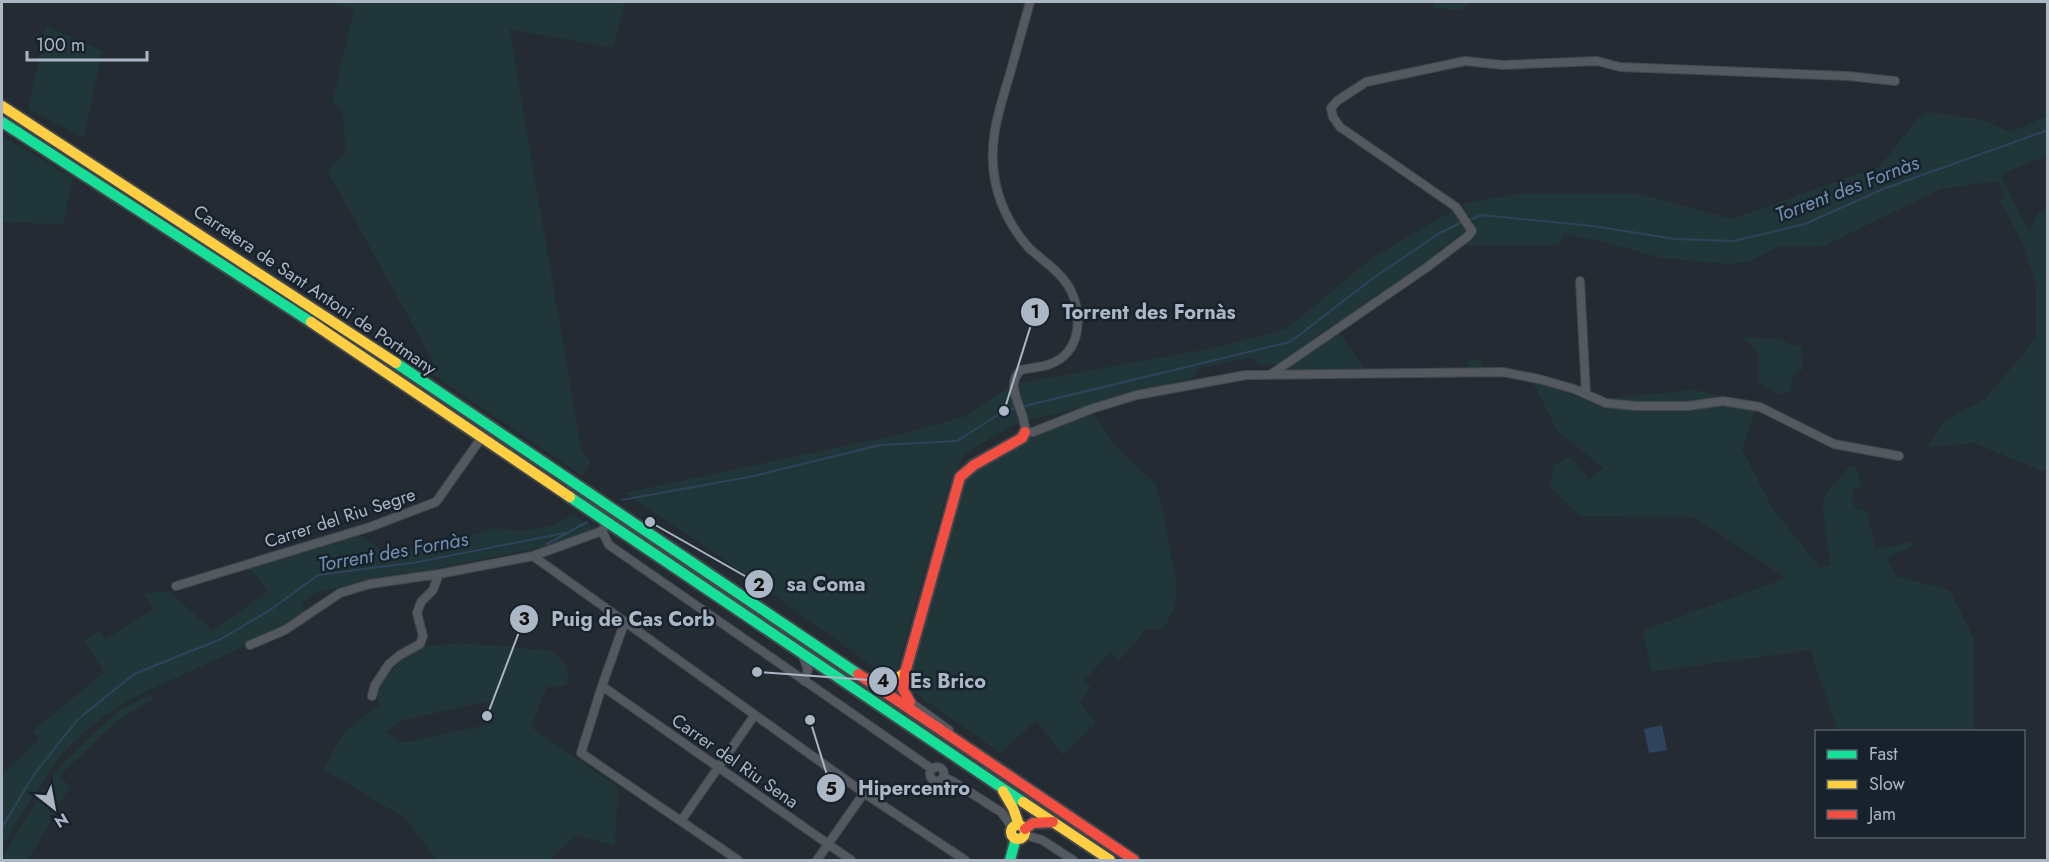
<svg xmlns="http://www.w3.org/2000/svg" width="2049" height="862" viewBox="0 0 2049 862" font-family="Jost,sans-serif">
  <rect width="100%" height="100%" fill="#242b32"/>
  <path fill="#213638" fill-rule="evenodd" d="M 327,2 L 625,2 L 613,48 L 510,29 L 581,451 L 591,461 L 583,476 L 429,372 L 433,361 L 327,170 L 346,153 C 345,145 344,112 341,108 C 339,106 335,105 332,104 L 354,9 Z
    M 1434,2 L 1471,2 L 1461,10 L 1433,8 Z
    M 46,26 L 102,51 L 84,138 L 28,109 Z
    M 1928,112 L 1983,120 L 2011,132 L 2047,116 L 2047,156 L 2006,172 L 2001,177 L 2029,231 L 2039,212 L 2047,210 L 2048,263 L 2045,265 L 2048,270 L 2047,470 L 2042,471 L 1974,443 L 1928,447 L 1945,420 L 1985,399 L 2036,338 L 2036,283 L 2022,242 L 2000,201 L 2005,197 L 1997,181 L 1941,189 L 1824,246 L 1778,247 L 1748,262 L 1728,264 L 1662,258 L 1599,241 L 1564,234 L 1559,245 L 1464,245 L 1477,230 L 1462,204 L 1514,194 L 1639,194 L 1732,219 L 1880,166 L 1918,118 Z
    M 2,136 L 73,178 L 63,225 L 2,222 Z
    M 1454,210 L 1469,231 L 1415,272 L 1280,364 L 1260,365 L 1254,357 L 1200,368 L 1193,378 L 1057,414 L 1025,420 L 988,439 L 964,456 L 951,478 L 894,681 L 696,540 L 624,493 L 901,434 L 966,416 L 1005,390 L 1021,383 L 1218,347 L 1286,329 L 1373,257 Z
    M 1339,332 L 1366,371 L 1283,372 Z
    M 1743,337 L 1776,339 L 1801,347 L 1803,369 L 1792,376 L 1791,391 L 1778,394 L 1758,381 L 1759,354 Z
    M 1479,358 L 1486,369 L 1466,371 L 1469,364 L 1468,362 Z
    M 1532,381 L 1602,405 L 1652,411 L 1729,404 L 1756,410 L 1742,449 L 1771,506 L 1820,568 L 1830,564 C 1829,551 1820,506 1824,497 C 1829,485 1842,481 1848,467 L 1856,466 L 1861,485 L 1854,490 L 1852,501 L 1856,508 L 1867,512 L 1876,550 L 1912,542 L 1914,546 L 1887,557 L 1896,576 L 1950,590 L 1974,639 L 1974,729 L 1952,732 L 1838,731 L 1810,650 L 1651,672 L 1643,630 L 1786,578 L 1694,517 L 1580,516 L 1550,487 L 1553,465 L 1570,457 L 1589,479 L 1603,468 L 1558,432 Z
    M 1695,390 L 1718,395 C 1697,407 1634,403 1609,398 Z
    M 1093,413 L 1114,445 L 1156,484 L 1163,512 L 1177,584 L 1175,605 L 1164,629 L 1146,629 L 1119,661 L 1109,653 L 1084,681 L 1091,687 L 1080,702 L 1096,723 L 1063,755 L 1036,721 L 1000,753 L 905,686 L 959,476 L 967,460 L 1009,437 L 1031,427 Z
    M 572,515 L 598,528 L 548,546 L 315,593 L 302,603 L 305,612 L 284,628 L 139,695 C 109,712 78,733 57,761 C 37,788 20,818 2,846 L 2,774 L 39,739 L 32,731 L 104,673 L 84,640 L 99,631 L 105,639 L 154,609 L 144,593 L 169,591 L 212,630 L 224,623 L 268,591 L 254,574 L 245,568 L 359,535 L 391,556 L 463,538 L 494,528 L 522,531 L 552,526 Z
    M 459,643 L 548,650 C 563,658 571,668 567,685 L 547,687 L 531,727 L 618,787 L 615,846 L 577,835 L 549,860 L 436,860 L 406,819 L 323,769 L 344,732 L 379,705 L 377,696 L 381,682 L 401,660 L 421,647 ZM 489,701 L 494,723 L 402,743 L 387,732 L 399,721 Z
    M 151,695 L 153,699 L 116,722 L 59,776 L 70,786 L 38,844 L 27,860 L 2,860 L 2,857 L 59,767 L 119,710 Z"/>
  <path fill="#2f445c" d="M 1662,725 L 1667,750 L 1649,753 L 1644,729 Z"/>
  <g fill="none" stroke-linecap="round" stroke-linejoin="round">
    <path stroke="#2f445c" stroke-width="2" d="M 1472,219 L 1481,215 L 1593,226 L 1675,239 L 1734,241 L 1805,224 L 1883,189 L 2048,130
      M 622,500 L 754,476 L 880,445 L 957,441 L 1004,411 L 1290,342 L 1372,279 L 1438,234 L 1462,222
      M 547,544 L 587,522
      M 82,716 L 134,674 L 221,639 L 270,610 L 318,575 L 418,562 L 565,533
      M 2,827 L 35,773 L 78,719"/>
    <defs>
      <path id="street" d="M 1030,2 C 1023,27 1016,52 1009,77 C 998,113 987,147 996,185 C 1001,208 1014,232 1030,249 C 1041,259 1055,268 1064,280 C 1081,301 1085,341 1060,359 C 1049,367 1035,367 1021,370 C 1002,387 1027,411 1025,432 L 1033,432 L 1091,409 L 1137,395 L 1246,375 L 1503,372 L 1539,379 L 1574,389 L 1606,403 L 1636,406 L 1688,406 L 1723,401 L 1760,407 L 1834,444 L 1899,456
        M 1580,281 L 1586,394
        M 1270,375 L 1426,268 L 1467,237 L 1472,231 L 1456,207 L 1340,127 L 1333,117 L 1331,108 L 1337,101 L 1366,82 L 1465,61 L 1503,65 L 1597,61 L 1620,67 L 1848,76 L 1895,81
        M 607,522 L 602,531 L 609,545 L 932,769
        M 533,556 L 864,793 L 965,860
        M 176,586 L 370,527 L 436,502 L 482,437
        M 625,621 L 602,686 L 581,753 L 738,860
        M 250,645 L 285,630 L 340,593 L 370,584 L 439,574 L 533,556 L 602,531
        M 803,656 L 808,670 L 804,681
        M 602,686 L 851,860
        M 372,696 L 375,685 L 389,664 L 400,655 L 420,644 L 423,636 L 417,613 L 421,602 L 433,590 L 439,574
        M 910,702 L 949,730
        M930 774a7 7 0 1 1 14 0a7 7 0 1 1-14 0Z
        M 943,777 L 952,781 L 1001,812 L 1013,828
        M 681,821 L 754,716
        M 1025,835 L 1042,840 L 1073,860
        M 817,860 L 864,793"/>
      <path id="fast" d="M 2,122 L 311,322
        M 396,363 L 858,674
        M 570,497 L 1023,802
        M 1010,860 L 1016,838"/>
      <path id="slow" d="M 2,106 L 396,363
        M 311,322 L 570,497
        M 867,679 L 890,683 L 905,673
        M 1003,791 L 1013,808 L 1019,825
        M 1023,802 L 1110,860
        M1011 832a7 7 0 1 1 14 0a7 7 0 1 1-14 0Z"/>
      <path id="jam" d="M 858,674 L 1134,860
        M 910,702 L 903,689 L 905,673 L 960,477 L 974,465 L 1022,438 L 1025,432
        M 1025,829 L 1033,823 L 1053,822"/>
    </defs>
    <use href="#street" stroke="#42474d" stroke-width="10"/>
    <use href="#fast" stroke="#42474d" stroke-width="14"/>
    <use href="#slow" stroke="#42474d" stroke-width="14"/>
    <use href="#jam" stroke="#42474d" stroke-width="14"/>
    <use href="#street" stroke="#545960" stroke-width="8"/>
    <use href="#fast" stroke="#16e098" stroke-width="10"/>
    <use href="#slow" stroke="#ffcf43" stroke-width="10"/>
    <use href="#jam" stroke="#f24e42" stroke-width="10"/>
  </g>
  <g text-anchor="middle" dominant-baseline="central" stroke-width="5" stroke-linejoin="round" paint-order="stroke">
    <g font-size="18" fill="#acb7c5" stroke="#18222d">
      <text transform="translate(315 290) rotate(34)">Carretera de Sant Antoni de Portmany</text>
      <text transform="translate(340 518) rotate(-18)">Carrer del Riu Segre</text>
      <text transform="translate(735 761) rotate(35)">Carrer del Riu Sena</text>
    </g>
    <g font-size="20" font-style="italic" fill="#7290b0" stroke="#18222d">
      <text transform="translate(1847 189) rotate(-21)">Torrent des Fornàs</text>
      <text transform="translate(393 552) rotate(-10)">Torrent des Fornàs</text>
    </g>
  </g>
  <path fill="none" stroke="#acb7c5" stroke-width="2" d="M1004 411L1035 312M650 522L759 584M487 716L524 619M757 672L883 681M810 720L831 788"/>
  <g fill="#acb7c5" stroke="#18222d" stroke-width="2">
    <circle cx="1004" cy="411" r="6"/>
    <circle cx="650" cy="522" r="6"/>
    <circle cx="487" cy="716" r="6"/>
    <circle cx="757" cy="672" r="6"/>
    <circle cx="810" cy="720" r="6"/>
    <circle cx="1035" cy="312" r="15"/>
    <circle cx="759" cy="584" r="15"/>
    <circle cx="524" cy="619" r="15"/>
    <circle cx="883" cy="681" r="15"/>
    <circle cx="831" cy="788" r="15"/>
  </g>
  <g font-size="18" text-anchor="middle" font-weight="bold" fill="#111">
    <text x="1035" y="318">1</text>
    <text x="759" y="591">2</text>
    <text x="524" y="625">3</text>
    <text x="883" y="687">4</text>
    <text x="831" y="795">5</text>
  </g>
  <g font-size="20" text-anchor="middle" font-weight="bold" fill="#acb7c5" stroke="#18222d" stroke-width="5" stroke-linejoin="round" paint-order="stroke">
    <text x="1149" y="319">Torrent des Fornàs</text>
    <text x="826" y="591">sa Coma</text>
    <text x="633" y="626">Puig de Cas Corb</text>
    <text x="948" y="688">Es Brico</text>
    <text x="914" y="795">Hipercentro</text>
  </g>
  <rect width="2049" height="862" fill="none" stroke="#acb7c5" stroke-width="6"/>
  <rect x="1815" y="730" width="210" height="108" fill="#18222d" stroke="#535e6a" stroke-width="1.5"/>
  <rect x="1827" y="750" width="30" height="9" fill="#16e098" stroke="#535e6a" stroke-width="1.5"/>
  <text x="1869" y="760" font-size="18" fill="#acb7c5">Fast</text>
  <rect x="1827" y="780" width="30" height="9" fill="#ffcf43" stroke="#535e6a" stroke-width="1.5"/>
  <text x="1869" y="790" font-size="18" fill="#acb7c5">Slow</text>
  <rect x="1827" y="810" width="30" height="9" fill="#f24e42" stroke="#535e6a" stroke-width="1.5"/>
  <text x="1869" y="820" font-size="18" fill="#acb7c5">Jam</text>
  <g transform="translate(54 808) rotate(149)" stroke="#18222d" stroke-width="4.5" paint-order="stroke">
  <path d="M0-4.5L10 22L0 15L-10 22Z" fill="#acb7c5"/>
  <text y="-9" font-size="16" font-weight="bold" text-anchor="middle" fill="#acb7c5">N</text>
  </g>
  <path d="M27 51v9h120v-9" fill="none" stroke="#acb7c5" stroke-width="3"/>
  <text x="36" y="51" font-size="18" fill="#acb7c5" stroke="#18222d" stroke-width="4.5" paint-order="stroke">100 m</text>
</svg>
